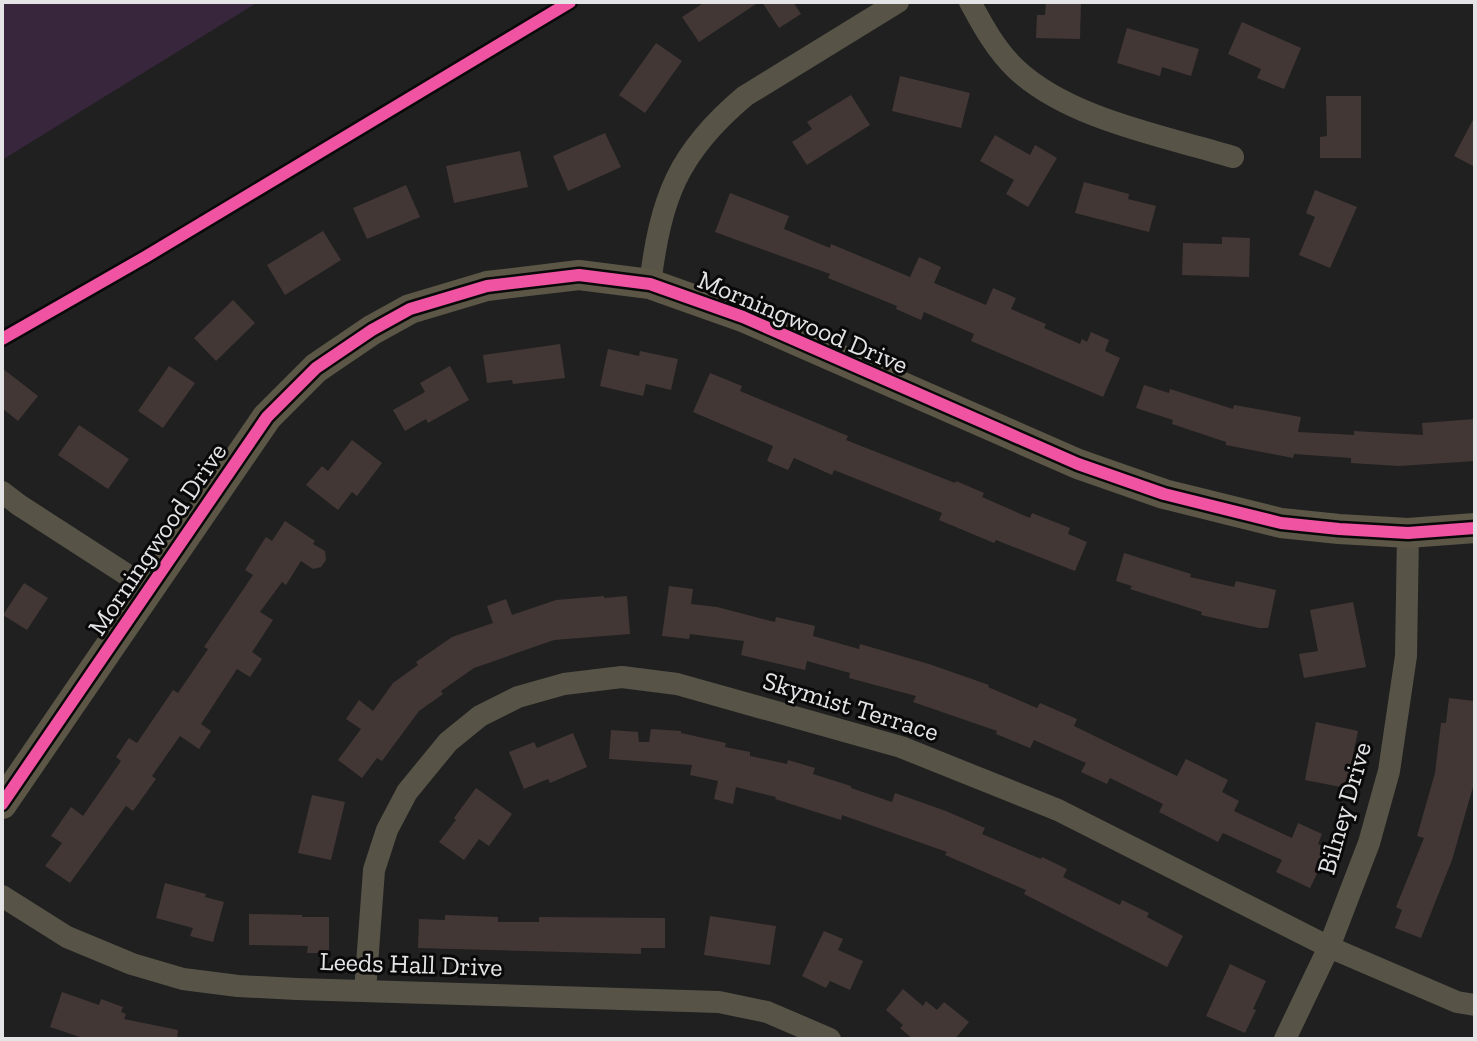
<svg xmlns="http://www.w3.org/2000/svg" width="1477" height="1041" viewBox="0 0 1477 1041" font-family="'Zilla Slab',serif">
  <rect width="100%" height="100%" fill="#202020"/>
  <path fill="#37263c" d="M 2,2 L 258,2 L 2,160 Z"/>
  <path fill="#423735" d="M 705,2 L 759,2 L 699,42 L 682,17 Z
    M 762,2 L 793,2 L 801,14 L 779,28 Z
    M 1046,2 L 1081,2 L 1080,39 L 1036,38 L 1037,15 L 1045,15 Z
    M 1242,22 L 1301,48 L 1284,89 L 1257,78 L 1261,69 L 1228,54 Z
    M 1127,28 L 1199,49 L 1191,76 L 1162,67 L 1160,76 L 1117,63 Z
    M 656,43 L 682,61 L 645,113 L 619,95 Z
    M 900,76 L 970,93 L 961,128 L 892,111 Z
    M 851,95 L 870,125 L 807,165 L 792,142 L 812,129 L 807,122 Z
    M 1326,96 L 1361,96 L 1361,158 L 1320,158 L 1320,137 L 1327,136 Z
    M 1475,116 L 1475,167 L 1454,156 Z
    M 605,133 L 621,167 L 568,191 L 553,156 Z
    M 995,135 L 1030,155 L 1035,145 L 1057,158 L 1028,207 L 1006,194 L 1014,180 L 980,161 Z
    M 520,151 L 528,187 L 454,203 L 446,166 Z
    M 1084,182 L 1129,194 L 1128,199 L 1156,206 L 1149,232 L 1075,213 Z
    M 406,185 L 420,217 L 367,239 L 353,208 Z
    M 1315,190 L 1357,207 L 1330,268 L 1299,255 L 1315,217 L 1306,213 Z
    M 730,193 L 789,216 L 784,229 L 830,248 L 831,244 L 910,277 L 919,257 L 941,267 L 934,283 L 986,305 L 993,288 L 1016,298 L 1011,309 L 1046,324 L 1044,328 L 1080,344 L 1082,339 L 1087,342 L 1091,332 L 1109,340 L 1105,351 L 1120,358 L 1103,397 L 971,341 L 974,334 L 924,312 L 921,320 L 896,309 L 897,306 L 828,278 L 830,274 L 715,232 Z
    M 323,231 L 341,260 L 285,295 L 267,265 Z
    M 1222,237 L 1250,238 L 1249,277 L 1182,275 L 1183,243 L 1222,244 Z
    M 233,300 L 255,323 L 216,361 L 194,338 Z
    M 560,344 L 565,378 L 513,384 L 512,380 L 487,383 L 483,355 Z
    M 608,349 L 639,356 L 640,351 L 678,359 L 671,390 L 646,384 L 643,396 L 600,386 Z
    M 169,366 L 195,383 L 163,428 L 138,411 Z
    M 450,366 L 469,400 L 428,423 L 426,419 L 405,431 L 393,410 L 425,392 L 420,383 Z
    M 2,368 L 38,396 L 18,421 L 2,408 Z
    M 710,373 L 742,386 L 740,391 L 848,436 L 846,440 L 955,483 L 956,481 L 984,493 L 982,497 L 1030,518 L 1032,513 L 1070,528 L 1068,534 L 1087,542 L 1075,571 L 996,540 L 994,543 L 939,520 L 942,513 L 834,470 L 832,475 L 794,458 L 788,470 L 767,461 L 773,446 L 693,412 Z
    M 1144,385 L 1169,393 L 1170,389 L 1233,409 L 1234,405 L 1301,417 L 1298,432 L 1354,435 L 1354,431 L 1423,435 L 1422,423 L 1475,419 L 1475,461 L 1399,466 L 1351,463 L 1351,458 L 1294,454 L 1293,458 L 1226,445 L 1226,442 L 1172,424 L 1173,420 L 1136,408 Z
    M 79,425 L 129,459 L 108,489 L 58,455 Z
    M 352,440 L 382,463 L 357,496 L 352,492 L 338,510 L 306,485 L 322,466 L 328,471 Z
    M 285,521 L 315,541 L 313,544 L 325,551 L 326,560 L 321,567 L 313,569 L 301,561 L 286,585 L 282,582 L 260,612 L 273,620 L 252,652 L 262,659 L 250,677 L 237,669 L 201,724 L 211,731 L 199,749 L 180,736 L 152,776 L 156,779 L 133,811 L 126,806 L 70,883 L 45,866 L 62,843 L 51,836 L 71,807 L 83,816 L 121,761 L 116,757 L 129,738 L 137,743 L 173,690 L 178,693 L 208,649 L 204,647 L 253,575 L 245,570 L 266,537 L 272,541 Z
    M 1124,553 L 1191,574 L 1190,577 L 1234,587 L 1236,581 L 1276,590 L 1268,628 L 1259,628 L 1201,615 L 1202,612 L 1130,589 L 1132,586 L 1116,581 Z
    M 24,583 L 48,598 L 27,630 L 3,615 Z
    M 669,586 L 693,589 L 691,604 L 717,607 L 775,622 L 776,617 L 815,626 L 813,636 L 859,649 L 860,644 L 929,664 L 989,685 L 988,687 L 1037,708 L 1040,703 L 1077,719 L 1074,726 L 1177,776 L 1186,759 L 1228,780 L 1222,792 L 1239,801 L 1234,811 L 1292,838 L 1298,823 L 1322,834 L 1318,844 L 1329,849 L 1310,888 L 1276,872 L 1282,860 L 1223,833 L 1218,842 L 1159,812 L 1163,804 L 1110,778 L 1107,784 L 1081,772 L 1086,763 L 1034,740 L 1030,748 L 996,734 L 997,731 L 913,702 L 916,696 L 849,678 L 850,673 L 807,661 L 805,670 L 741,655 L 744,641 L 690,634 L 689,639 L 662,636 Z
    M 604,596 L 604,598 L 627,596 L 630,634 L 554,640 L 474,668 L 441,691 L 443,694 L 419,711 L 382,761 L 377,758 L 362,778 L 338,760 L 361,729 L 346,719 L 359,700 L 373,711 L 393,683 L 418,665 L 416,662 L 452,637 L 493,623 L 487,606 L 506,599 L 512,615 L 556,600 Z
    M 1353,602 L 1366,667 L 1304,678 L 1299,654 L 1318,651 L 1310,610 Z
    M 1449,698 L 1475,701 L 1475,780 L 1452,860 L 1421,938 L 1395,928 L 1402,910 L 1396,907 L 1424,838 L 1417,836 L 1435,773 L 1441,723 L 1446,723 Z
    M 1316,722 L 1358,731 L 1346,788 L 1305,780 Z
    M 651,729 L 681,731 L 681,733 L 726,743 L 725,747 L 750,752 L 750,756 L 787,764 L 788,760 L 815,768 L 813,774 L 851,786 L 851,788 L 892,802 L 895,793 L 946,811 L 985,828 L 982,834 L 1041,859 L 1042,857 L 1067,869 L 1063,877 L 1120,905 L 1122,900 L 1149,913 L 1147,917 L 1183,936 L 1167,967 L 1024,894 L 1026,890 L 945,855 L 947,852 L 842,815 L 841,820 L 775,799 L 776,797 L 736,787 L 733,804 L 714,799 L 718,781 L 690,775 L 692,765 L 609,759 L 611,730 L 638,732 L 639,742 L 649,742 Z
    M 573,733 L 587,767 L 550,783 L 548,779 L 524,789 L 509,752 L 534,742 L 537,748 Z
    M 476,788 L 512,814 L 489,846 L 479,839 L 464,860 L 439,842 L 456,820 L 454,818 Z
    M 312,795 L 345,802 L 331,860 L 298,853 Z
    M 165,883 L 206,894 L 205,897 L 224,902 L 213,942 L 190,936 L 193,928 L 156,918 Z
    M 249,914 L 302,915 L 302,917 L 329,917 L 329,953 L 307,953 L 308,946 L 249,945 Z
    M 445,915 L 498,917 L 498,922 L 539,922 L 539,917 L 665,918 L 665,948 L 641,948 L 641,954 L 418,948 L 419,919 L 445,920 Z
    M 710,916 L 776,926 L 770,965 L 704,955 Z
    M 824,931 L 843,939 L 838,950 L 863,961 L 850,990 L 830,981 L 826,988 L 802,976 Z
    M 1230,964 L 1266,981 L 1253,1009 L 1256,1010 L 1245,1033 L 1206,1016 Z
    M 903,989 L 923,1006 L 926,1001 L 937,1010 L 944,1002 L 969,1022 L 955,1039 L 913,1039 L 900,1028 L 903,1025 L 886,1010 Z
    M 62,992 L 99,1005 L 101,999 L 123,1007 L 121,1012 L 126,1014 L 124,1019 L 178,1030 L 177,1039 L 86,1039 L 50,1027 Z"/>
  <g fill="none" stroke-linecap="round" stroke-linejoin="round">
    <path stroke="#575447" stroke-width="22" d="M 970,2 C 983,26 996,50 1016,69 C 1069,119 1164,136 1233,157
      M 650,284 C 661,198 677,153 745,96 L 898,2
      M 2,492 L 19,505 L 149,589
      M 2,896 L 67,937 L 132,964 L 183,979 L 238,986 L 297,989 L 719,1002 L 767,1012 L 830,1039
      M 365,991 L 374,870 L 387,830 L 407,792 L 448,742 L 480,716 L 518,697 L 564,684 L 622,677 L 677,684 L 901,747 L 1058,810 L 1329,947 L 1457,1002 L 1475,1005
      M 1285,1039 L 1329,947 L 1369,843 L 1389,771 L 1406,656 L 1408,533"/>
    <path stroke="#5b5645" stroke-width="30" d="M 2,804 L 267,417 L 316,368 L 372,330 L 410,309 L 487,286 L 579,275 L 650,284 L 743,317 L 1078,464 L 1164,494 L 1281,523 L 1339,529 L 1408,533 L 1475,528"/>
    <defs>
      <path id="cycleway" d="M 2,339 L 147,256 L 570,2
        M 2,804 L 267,417 L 316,368 L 372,330 L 410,309 L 487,286 L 579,275 L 650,284 L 743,317 L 1078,464 L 1164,494 L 1281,523 L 1339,529 L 1408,533 L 1475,528"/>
    </defs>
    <use href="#cycleway" stroke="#0a090a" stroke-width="17"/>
    <use href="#cycleway" stroke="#f153a3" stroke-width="12"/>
  </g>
  <g text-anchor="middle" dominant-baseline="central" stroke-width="6" stroke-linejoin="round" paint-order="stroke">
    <g font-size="26" fill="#e4e3e5" stroke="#0a090a">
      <text transform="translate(803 322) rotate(23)">Morningwood Drive</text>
      <text transform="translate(157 539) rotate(-56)">Morningwood Drive</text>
      <text transform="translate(851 706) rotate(17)">Skymist Terrace</text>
      <text transform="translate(1344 808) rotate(-74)">Bilney Drive</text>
      <text transform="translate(411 964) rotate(2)">Leeds Hall Drive</text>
    </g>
  </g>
  <rect width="1477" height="1041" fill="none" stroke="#e4e3e5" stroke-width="8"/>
</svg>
